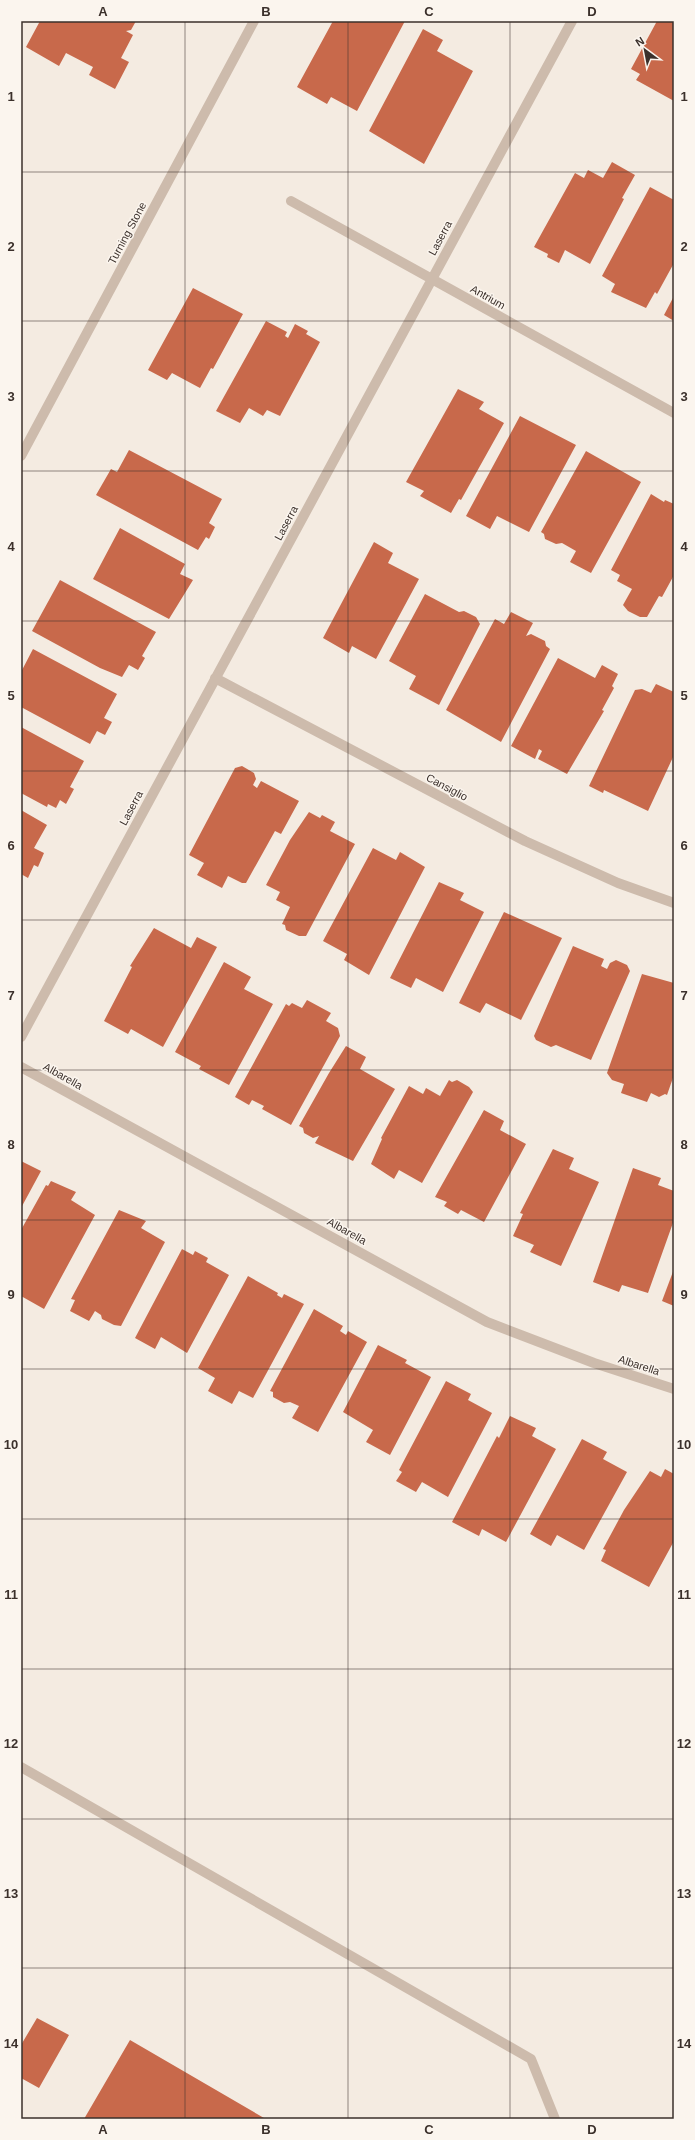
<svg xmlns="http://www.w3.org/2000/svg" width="695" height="2140" viewBox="0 0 695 2140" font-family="Arial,sans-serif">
  <rect width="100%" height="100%" fill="#f4ebe1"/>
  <path fill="#c8694b" d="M 40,21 L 136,21 L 131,30 L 126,31 L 133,35 L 121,58 L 129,62 L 115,89 L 89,75 L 93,67 L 66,53 L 59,66 L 26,47 Z
    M 333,21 L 405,21 L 357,111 L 331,97 L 327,104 L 297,87 Z
    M 657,21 L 674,21 L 674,101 L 636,80 L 640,74 L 631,69 Z
    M 423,29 L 443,40 L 437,51 L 473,71 L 424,164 L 369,131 Z
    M 612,162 L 635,175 L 622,198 L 624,199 L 590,264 L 565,250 L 559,263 L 547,257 L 548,254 L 534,247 L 575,173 L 584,178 L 588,170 L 603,178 Z
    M 650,187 L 674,200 L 674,263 L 657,294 L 655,292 L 646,308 L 611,292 L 615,284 L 602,276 Z
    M 193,288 L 243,314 L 213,369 L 211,368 L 200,388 L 172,373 L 167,380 L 148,370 Z
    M 674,296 L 674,321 L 664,315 Z
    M 266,321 L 287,332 L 285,336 L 288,338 L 295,324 L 308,331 L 306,334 L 320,342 L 280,416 L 267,410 L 263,416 L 249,408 L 240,423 L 216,411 Z
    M 458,389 L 484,402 L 479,409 L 504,423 L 461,500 L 459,499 L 451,513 L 420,496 L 424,491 L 406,482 Z
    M 520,416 L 576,445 L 529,532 L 497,516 L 490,529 L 466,516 Z
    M 129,450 L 222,499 L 209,523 L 215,527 L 209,539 L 206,537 L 198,550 L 96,495 L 111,469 L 117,472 Z
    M 586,451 L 641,482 L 591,573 L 570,562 L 576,551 L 562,543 L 556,544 L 545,539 L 544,534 L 541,532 Z
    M 651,494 L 664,502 L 665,500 L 674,504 L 674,575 L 662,597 L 659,596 L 647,617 L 640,617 L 628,611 L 623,605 L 632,589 L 617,581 L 620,575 L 611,570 Z
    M 120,528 L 185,564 L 180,574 L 193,580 L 169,619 L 93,579 Z
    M 374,542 L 393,553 L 388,563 L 419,579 L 376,659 L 352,646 L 349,653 L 323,638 Z
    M 60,580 L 156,632 L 142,656 L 145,658 L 138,670 L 129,665 L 122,677 L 100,668 L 32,631 Z
    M 425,594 L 459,612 L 464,611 L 476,617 L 480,624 L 439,705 L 409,689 L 416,676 L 389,661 Z
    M 511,612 L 533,623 L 526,636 L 531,634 L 545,641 L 546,646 L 550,649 L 501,742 L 446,710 L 495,619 L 504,624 Z
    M 33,649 L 117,694 L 104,718 L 112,722 L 105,735 L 97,731 L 90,744 L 21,707 L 21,672 Z
    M 558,658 L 595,678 L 602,665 L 618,674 L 612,686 L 614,688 L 602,710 L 604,711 L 567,774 L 538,759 L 542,751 L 539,749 L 535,759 L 511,746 Z
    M 656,684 L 674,692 L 674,755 L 648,811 L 604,790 L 603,793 L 589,786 L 635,690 L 642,689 L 651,693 Z
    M 21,727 L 84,761 L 70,787 L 74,789 L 66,804 L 60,800 L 56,808 L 48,804 L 47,807 L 21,793 Z
    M 242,766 L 254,773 L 256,779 L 253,785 L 257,788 L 261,781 L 299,801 L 281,834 L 275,831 L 246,883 L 242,883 L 228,876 L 222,888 L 197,875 L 204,863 L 189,855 L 235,768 Z
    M 21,810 L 47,825 L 34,848 L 44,853 L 38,867 L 34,865 L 28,878 L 21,874 Z
    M 309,812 L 320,818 L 322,815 L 335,822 L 330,831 L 355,844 L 306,936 L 299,936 L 286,930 L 285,925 L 282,924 L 290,907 L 276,900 L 280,892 L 266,885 L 290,840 Z
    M 373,848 L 396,860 L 400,852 L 425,867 L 369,975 L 344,960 L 347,954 L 323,941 Z
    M 439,882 L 464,893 L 460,900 L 484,912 L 443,992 L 416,978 L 411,988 L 390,978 Z
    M 504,912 L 562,938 L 521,1020 L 486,1003 L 480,1013 L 459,1003 Z
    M 154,928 L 191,948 L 197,937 L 217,947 L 163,1047 L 131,1029 L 128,1034 L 104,1021 L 132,967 L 130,966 Z
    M 573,946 L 604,959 L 601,966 L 607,969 L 610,963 L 616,960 L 627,965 L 630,971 L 591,1060 L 556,1045 L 551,1047 L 536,1040 L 534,1036 Z
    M 224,962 L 251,977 L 244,989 L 273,1004 L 229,1085 L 199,1069 L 201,1066 L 175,1052 Z
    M 642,974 L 674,983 L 674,1075 L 667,1095 L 665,1094 L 659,1097 L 651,1093 L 647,1102 L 621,1093 L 624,1084 L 612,1080 L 607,1073 Z
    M 307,1000 L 331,1013 L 326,1021 L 338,1028 L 340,1036 L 291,1125 L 262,1109 L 264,1106 L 252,1100 L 249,1105 L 235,1097 L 286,1004 L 289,1006 L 292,1003 L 302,1008 Z
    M 346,1046 L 366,1057 L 360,1069 L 395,1089 L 353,1161 L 315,1143 L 319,1136 L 313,1138 L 304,1133 L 303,1128 L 299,1126 L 329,1073 Z
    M 449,1080 L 452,1082 L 457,1080 L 469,1087 L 473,1092 L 422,1183 L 399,1170 L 394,1179 L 371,1164 L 382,1139 L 381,1138 L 409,1086 L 423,1094 L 426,1088 L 440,1096 Z
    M 484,1110 L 504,1121 L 500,1130 L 526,1144 L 484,1222 L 461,1210 L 458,1214 L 444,1206 L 447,1202 L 435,1197 Z
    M 553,1149 L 574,1158 L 569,1169 L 599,1182 L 561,1266 L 530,1252 L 534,1245 L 513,1236 L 523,1214 L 520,1213 Z
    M 21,1161 L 41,1171 L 21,1208 Z
    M 633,1168 L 661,1178 L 658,1185 L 674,1191 L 674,1220 L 648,1293 L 622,1285 L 619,1292 L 593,1282 Z
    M 51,1181 L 76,1192 L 71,1200 L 95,1215 L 44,1309 L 21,1296 L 21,1230 L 46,1185 L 48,1186 Z
    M 119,1210 L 146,1221 L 141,1228 L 165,1242 L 121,1326 L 114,1325 L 102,1319 L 101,1315 L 95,1311 L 89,1321 L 70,1311 L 75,1300 L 71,1299 Z
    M 182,1249 L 193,1255 L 195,1251 L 208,1258 L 206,1262 L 229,1275 L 187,1353 L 161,1337 L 155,1349 L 135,1338 Z
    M 674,1269 L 674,1306 L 662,1301 Z
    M 248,1276 L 278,1293 L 277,1295 L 282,1298 L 284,1294 L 304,1304 L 253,1398 L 239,1391 L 232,1404 L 208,1391 L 215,1378 L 198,1368 Z
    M 314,1309 L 343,1326 L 340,1331 L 346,1335 L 348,1331 L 367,1342 L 318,1432 L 292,1418 L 299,1406 L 290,1402 L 284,1403 L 273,1397 L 273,1392 L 270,1391 Z
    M 378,1345 L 407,1360 L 405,1363 L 431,1377 L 390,1455 L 366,1442 L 373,1430 L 343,1412 Z
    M 446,1381 L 471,1394 L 468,1400 L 492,1413 L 448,1497 L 422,1482 L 416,1492 L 396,1481 L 402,1472 L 399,1470 Z
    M 510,1416 L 536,1428 L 532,1436 L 556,1449 L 506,1542 L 482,1529 L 479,1536 L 452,1522 L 497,1436 L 499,1438 Z
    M 582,1439 L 607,1452 L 603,1459 L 627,1472 L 584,1550 L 557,1535 L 551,1546 L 530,1534 Z
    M 665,1469 L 674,1474 L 674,1541 L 649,1587 L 601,1561 L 606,1550 L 603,1549 L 624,1510 L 650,1471 L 661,1477 Z
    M 37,2018 L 69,2035 L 39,2088 L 21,2078 L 21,2045 Z
    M 130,2040 L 264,2118 L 263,2119 L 84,2119 Z"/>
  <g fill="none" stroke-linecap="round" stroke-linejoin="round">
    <path stroke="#cdbbac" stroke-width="10" d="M 291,201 L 674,413
      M 21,456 L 254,21
      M 215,678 L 525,841 L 618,883 L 674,903
      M 21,1037 L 572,21
      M 21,1067 L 487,1322 L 594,1363 L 674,1389
      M 21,1767 L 531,2059 L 555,2119"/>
  </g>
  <path fill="none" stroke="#3b302b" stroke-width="1" stroke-opacity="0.55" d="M 185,21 L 185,2119M 348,21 L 348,2119M 510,21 L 510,2119M 21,172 L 674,172M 21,321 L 674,321M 21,471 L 674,471M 21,621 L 674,621M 21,771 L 674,771M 21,920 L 674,920M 21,1070 L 674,1070M 21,1220 L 674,1220M 21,1369 L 674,1369M 21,1519 L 674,1519M 21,1669 L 674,1669M 21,1819 L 674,1819M 21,1968 L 674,1968"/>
  <g text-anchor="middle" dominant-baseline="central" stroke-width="3" stroke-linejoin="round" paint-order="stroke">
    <g font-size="11" fill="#3b302b" stroke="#fbf5ee">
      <text transform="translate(127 233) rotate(-62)">Turning Stone</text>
      <text transform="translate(440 238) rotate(-62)">Laserra</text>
      <text transform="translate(488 297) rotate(29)">Antrium</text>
      <text transform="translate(286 523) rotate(-62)">Laserra</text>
      <text transform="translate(447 787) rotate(28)">Cansiglio</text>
      <text transform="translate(131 808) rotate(-62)">Laserra</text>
      <text transform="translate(63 1076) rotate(29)">Albarella</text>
      <text transform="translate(347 1231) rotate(29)">Albarella</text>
      <text transform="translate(639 1365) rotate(18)">Albarella</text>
    </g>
  </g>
  <rect width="695" height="2140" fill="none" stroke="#fbf5ee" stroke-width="44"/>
  <g transform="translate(645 50) rotate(328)" stroke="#fbf5ee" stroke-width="3" paint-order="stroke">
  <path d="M0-3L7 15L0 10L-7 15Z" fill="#3b302b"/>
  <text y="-6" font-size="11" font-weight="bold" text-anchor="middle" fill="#3b302b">N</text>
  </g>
  <rect x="22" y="22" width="651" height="2096" fill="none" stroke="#3b302b" stroke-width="1.5"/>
  <g font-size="13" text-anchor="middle" font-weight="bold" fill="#3b302b">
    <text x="103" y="16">A</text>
    <text x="266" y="16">B</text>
    <text x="429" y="16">C</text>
    <text x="592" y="16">D</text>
    <text x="11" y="101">1</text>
    <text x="684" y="101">1</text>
    <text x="11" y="251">2</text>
    <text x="684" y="251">2</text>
    <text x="11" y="401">3</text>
    <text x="684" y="401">3</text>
    <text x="11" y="551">4</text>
    <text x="684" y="551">4</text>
    <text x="11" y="700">5</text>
    <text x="684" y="700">5</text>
    <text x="11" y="850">6</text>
    <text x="684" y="850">6</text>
    <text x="11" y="1000">7</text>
    <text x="684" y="1000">7</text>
    <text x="11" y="1149">8</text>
    <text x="684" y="1149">8</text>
    <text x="11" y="1299">9</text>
    <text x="684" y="1299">9</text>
    <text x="11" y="1449">10</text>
    <text x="684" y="1449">10</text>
    <text x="11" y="1599">11</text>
    <text x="684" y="1599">11</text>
    <text x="11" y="1748">12</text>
    <text x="684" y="1748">12</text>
    <text x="11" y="1898">13</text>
    <text x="684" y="1898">13</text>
    <text x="11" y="2048">14</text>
    <text x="684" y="2048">14</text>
    <text x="103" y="2134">A</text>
    <text x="266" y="2134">B</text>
    <text x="429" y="2134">C</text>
    <text x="592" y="2134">D</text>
  </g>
</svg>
